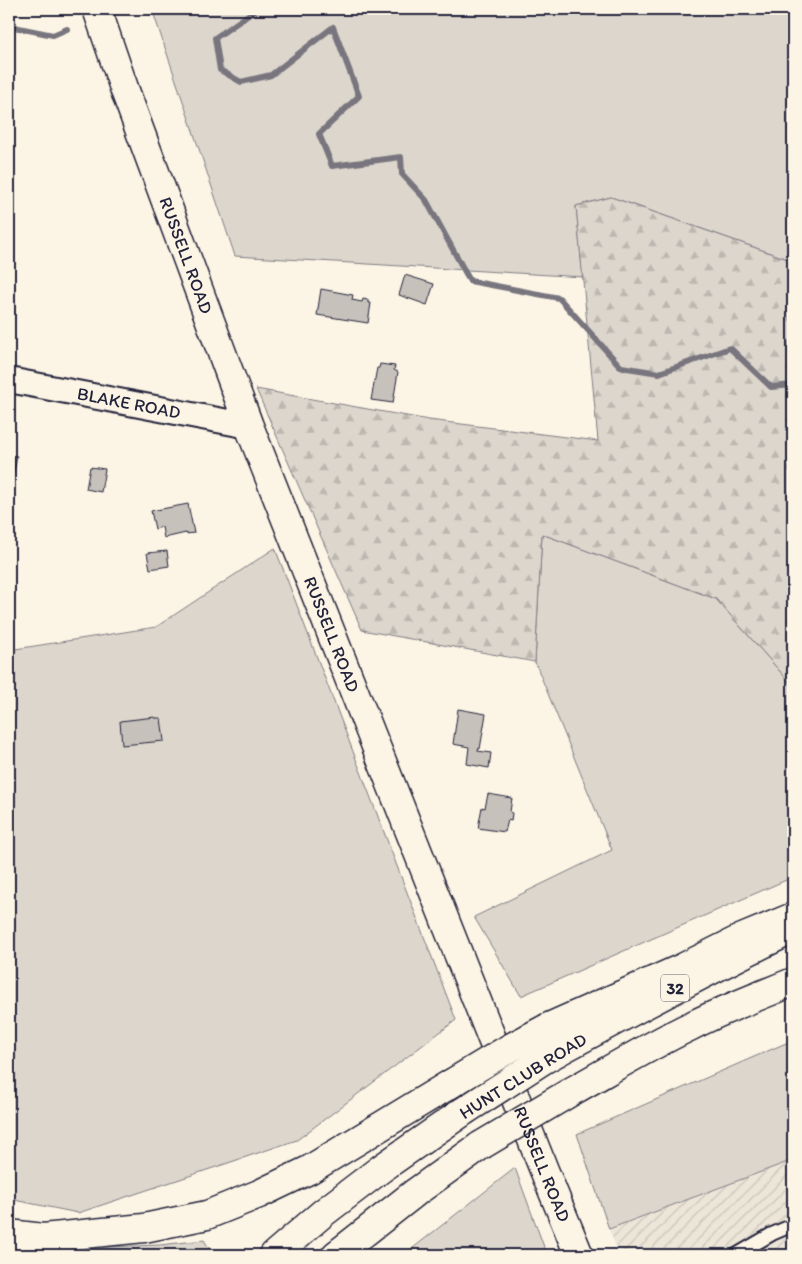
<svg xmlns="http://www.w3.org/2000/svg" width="802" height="1264" viewBox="0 0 802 1264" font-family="Itim,sans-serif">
  <defs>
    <pattern id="industrial-furrows" width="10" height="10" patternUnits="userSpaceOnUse" patternTransform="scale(1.25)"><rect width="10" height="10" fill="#ece5d8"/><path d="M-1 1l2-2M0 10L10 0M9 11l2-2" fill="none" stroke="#cac4ba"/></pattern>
    <pattern id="forest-firs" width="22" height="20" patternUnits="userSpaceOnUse" patternTransform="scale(1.25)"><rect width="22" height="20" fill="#dcd6cc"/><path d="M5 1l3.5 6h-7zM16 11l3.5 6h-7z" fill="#bcb7b0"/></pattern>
  </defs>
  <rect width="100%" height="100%" fill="#fcf5e5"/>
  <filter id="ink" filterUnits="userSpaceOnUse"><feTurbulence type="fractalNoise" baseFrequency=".02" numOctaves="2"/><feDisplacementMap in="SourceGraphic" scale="10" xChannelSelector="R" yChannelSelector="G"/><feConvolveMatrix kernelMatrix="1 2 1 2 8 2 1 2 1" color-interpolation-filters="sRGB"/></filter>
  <g filter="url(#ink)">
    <path fill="url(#industrial-furrows)" d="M 793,1160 L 793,1255 L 619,1255 L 609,1229 Z"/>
    <path fill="#dcd6cc" stroke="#7f7c84" d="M 152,9 L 793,9 L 793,261 L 611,197 L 576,206 L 583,277 L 235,256 Z
      M 542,534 L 716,599 L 793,686 L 793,877 L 521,996 L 474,917 L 612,850 L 535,662 Z
      M 275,548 L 456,1020 L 297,1140 L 78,1213 L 9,1199 L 9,650 L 156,627 Z
      M 793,1040 L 793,1160 L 609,1229 L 577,1134 Z
      M 515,1168 L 547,1255 L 404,1255 Z
      M 204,1240 L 213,1255 L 9,1255 L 9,1248 L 29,1250 L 160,1245 Z"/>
    <path fill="url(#forest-firs)" stroke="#7f7c84" d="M 611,197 L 793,261 L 793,686 L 716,599 L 542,534 L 535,662 L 362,630 L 256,389 L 429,420 L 598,441 L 576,206 Z"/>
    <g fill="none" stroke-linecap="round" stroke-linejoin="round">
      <path stroke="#78757e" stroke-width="6" d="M 257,9 L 215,38 L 220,70 L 241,82 L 271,75 L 333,27 L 359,96 L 319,134 L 332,166 L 401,157 L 402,174 L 426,200 L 470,281 L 559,298 L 621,367 L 659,373 L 730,348 L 771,387 L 793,385
        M 9,26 L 53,35 L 67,29"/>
    </g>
    <path fill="#c6c1bb" stroke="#22223b" d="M 405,275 L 434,284 L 427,305 L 399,295 Z
      M 321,289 L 353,295 L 352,300 L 362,302 L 363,299 L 368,300 L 368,303 L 371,303 L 368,323 L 317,315 Z
      M 380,364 L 395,366 L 394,370 L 398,372 L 393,403 L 371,400 L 377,368 L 379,368 Z
      M 9,455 L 17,456 L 11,488 L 9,488 Z
      M 90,467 L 105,469 L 101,492 L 86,489 Z
      M 188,504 L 194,533 L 186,534 L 186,533 L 164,538 L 162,527 L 155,529 L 151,511 Z
      M 167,551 L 169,566 L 150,569 L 147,553 Z
      M 458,709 L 486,714 L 480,749 L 479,748 L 478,751 L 491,753 L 489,768 L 467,764 L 469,747 L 453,744 Z
      M 155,717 L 155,718 L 161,718 L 164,741 L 122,745 L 120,721 Z
      M 488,794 L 512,798 L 510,812 L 512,813 L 511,821 L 508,820 L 505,832 L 478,828 L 482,807 L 485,808 Z"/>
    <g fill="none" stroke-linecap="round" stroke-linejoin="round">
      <defs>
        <path id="service" d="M 736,1255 L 772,1234 L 793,1225"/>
        <g id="minor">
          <path id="s1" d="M 9,380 L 249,426"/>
        </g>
        <g id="secondary">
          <path id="s2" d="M 97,9 L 124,88 L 249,426 L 544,1170 L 579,1255"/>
        </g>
        <path id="primary" d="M 559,1051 C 634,1010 709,970 785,933
          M 574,1090 C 613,1068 651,1045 691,1026 C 724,1009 759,996 793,982
          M 274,1255 L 323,1213 L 382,1168 L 464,1111
          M 336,1255 L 416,1192 L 480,1146"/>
        <path id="motorway" d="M 549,1027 L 682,968 L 740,939 L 793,917
          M 9,1234 L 43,1238 L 144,1228 L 207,1215 L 259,1194 L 309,1170 L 378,1128 L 452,1083"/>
      </defs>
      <use href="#service" stroke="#22223b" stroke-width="16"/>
      <use href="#minor" stroke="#22223b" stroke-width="28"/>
      <use href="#secondary" stroke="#22223b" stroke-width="31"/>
      <use href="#primary" stroke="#22223b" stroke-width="31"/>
      <use href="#motorway" stroke="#22223b" stroke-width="31"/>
      <use href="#service" stroke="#fcf5e5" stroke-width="12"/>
      <use href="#minor" stroke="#fcf5e5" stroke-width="24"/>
      <use href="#secondary" stroke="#fcf5e5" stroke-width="28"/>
      <use href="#primary" stroke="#fcf5e5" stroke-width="28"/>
      <use href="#motorway" stroke="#fcf5e5" stroke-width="28"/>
      <defs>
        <path id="primary-bridge" d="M 464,1111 L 543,1060 L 559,1051
          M 480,1146 L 574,1090"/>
        <path id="motorway-bridge" d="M 452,1083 L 510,1048 L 549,1027"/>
      </defs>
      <use href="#primary-bridge" stroke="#22223b" stroke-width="31" stroke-linecap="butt"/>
      <use href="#motorway-bridge" stroke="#22223b" stroke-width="31" stroke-linecap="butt"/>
      <use href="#primary-bridge" stroke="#fcf5e5" stroke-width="28"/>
      <use href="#motorway-bridge" stroke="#fcf5e5" stroke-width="28"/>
    </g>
  </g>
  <g text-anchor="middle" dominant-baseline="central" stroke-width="4.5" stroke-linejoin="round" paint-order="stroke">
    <rect fill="#fcf5e5" stroke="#63616e" stroke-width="1" x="661" y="974.5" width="28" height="27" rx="4"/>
    <g font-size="16" font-weight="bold" fill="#22223b">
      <text x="675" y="988">32</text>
    </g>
    <g font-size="18" fill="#22223b" stroke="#fcf5e5">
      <text stroke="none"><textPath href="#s2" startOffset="262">RUSSELL ROAD</textPath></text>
      <text stroke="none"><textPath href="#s1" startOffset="122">BLAKE ROAD</textPath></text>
      <text stroke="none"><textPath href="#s2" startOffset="668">RUSSELL ROAD</textPath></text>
      <text transform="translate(523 1076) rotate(-32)">HUNT CLUB ROAD</text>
      <text stroke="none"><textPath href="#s2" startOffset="1238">RUSSELL ROAD</textPath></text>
    </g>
  </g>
  <rect width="802" height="1264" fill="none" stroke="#fcf5e5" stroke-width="30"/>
  <rect x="15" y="15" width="772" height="1234" fill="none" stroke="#22223b" stroke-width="2" filter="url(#ink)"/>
</svg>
